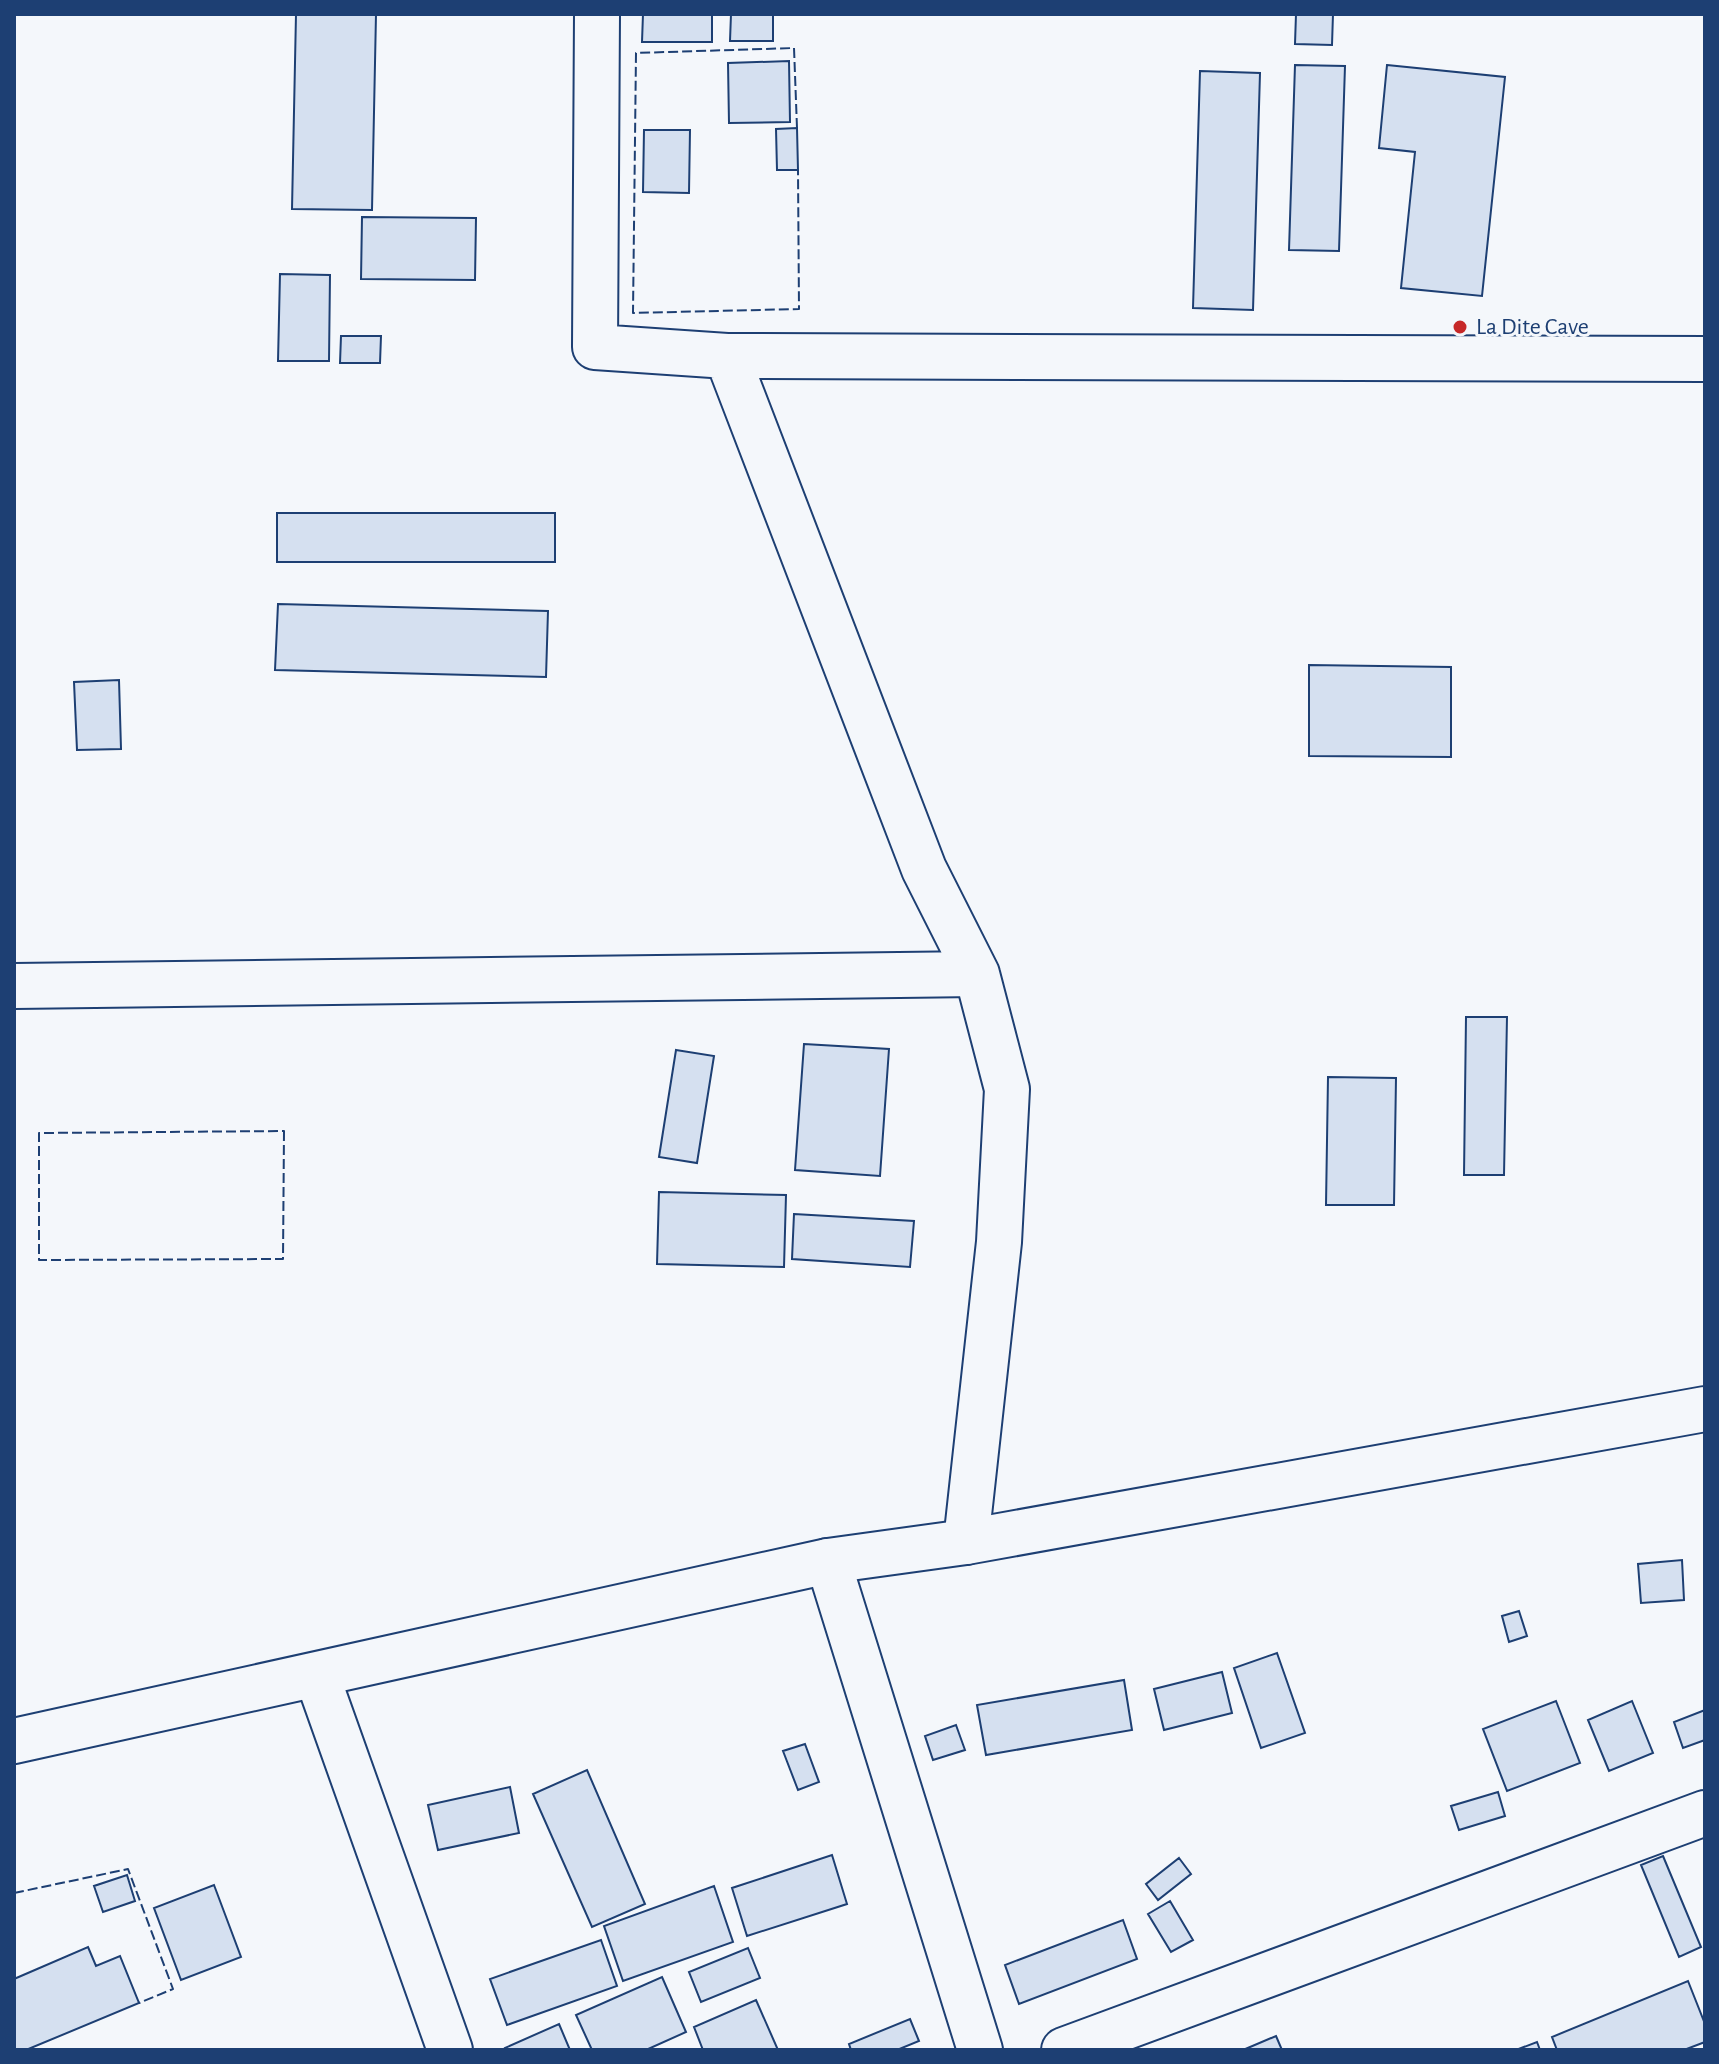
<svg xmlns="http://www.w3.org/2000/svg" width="1719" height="2064" viewBox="0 0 1719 2064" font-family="'Alegreya Sans',sans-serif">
  <rect width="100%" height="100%" fill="#f4f7fb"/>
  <path fill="#d5e0f0" stroke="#1d3f73" stroke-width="2" d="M 296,14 L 376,14 L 372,210 L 292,209 Z
    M 643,14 L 712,14 L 712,42 L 642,42 Z
    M 731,14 L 773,14 L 773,41 L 730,41 Z
    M 1296,14 L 1333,14 L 1332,45 L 1295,44 Z
    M 789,61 L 790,122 L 729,123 L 728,63 Z
    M 1295,65 L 1345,66 L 1339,251 L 1289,250 Z
    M 1387,65 L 1505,77 L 1482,296 L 1401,288 L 1415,152 L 1379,148 Z
    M 1200,71 L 1260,73 L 1253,310 L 1193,308 Z
    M 797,128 L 798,170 L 777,170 L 776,129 Z
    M 644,130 L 690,130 L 689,193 L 643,192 Z
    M 362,217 L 476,218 L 475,280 L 361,279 Z
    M 280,274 L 330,275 L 329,361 L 278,361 Z
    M 341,336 L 381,336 L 380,363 L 340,363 Z
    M 277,513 L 555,513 L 555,562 L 277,562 Z
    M 278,604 L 548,611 L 546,677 L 275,670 Z
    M 1309,665 L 1451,667 L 1451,757 L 1309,756 Z
    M 119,680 L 121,749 L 77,750 L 74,682 Z
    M 1466,1017 L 1507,1017 L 1504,1175 L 1464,1175 Z
    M 804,1044 L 889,1049 L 880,1176 L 795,1170 Z
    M 676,1050 L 714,1056 L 697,1163 L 659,1157 Z
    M 1328,1077 L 1396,1078 L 1394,1205 L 1326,1205 Z
    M 659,1192 L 786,1195 L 784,1267 L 657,1264 Z
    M 794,1214 L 914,1221 L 910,1267 L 792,1259 Z
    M 1682,1560 L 1684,1600 L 1641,1603 L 1638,1564 Z
    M 1519,1611 L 1527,1636 L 1509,1642 L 1502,1616 Z
    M 1277,1653 L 1305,1733 L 1261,1748 L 1234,1668 Z
    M 1222,1672 L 1232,1713 L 1164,1730 L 1154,1689 Z
    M 1124,1680 L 1132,1730 L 986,1755 L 977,1705 Z
    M 1556,1701 L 1580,1763 L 1507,1791 L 1483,1729 Z
    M 1632,1701 L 1653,1753 L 1609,1771 L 1588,1720 Z
    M 1705,1710 L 1705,1740 L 1683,1748 L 1674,1722 Z
    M 956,1725 L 965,1750 L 933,1760 L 925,1736 Z
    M 805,1744 L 819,1782 L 798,1790 L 783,1751 Z
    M 587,1770 L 645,1904 L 592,1927 L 533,1794 Z
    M 510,1787 L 519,1833 L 438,1850 L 428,1805 Z
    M 1498,1792 L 1505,1816 L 1459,1830 L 1451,1806 Z
    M 832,1855 L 847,1904 L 747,1936 L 732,1888 Z
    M 1663,1856 L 1701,1947 L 1679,1957 L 1641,1865 Z
    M 1179,1858 L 1191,1874 L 1158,1900 L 1146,1884 Z
    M 127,1875 L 135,1901 L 103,1912 L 94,1886 Z
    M 214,1885 L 241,1957 L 181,1980 L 154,1908 Z
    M 714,1886 L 733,1942 L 623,1981 L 604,1926 Z
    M 1170,1901 L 1193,1940 L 1171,1952 L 1148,1914 Z
    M 1123,1920 L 1137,1959 L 1019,2004 L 1005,1965 Z
    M 601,1940 L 617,1986 L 507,2025 L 490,1979 Z
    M 88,1947 L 96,1966 L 120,1956 L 139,2003 L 26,2050 L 14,2050 L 14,1979 Z
    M 748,1948 L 760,1978 L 701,2002 L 689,1972 Z
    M 662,1977 L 686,2032 L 646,2050 L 592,2050 L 576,2015 Z
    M 1688,1981 L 1705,2024 L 1705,2042 L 1684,2050 L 1557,2050 L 1552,2037 Z
    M 756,2000 L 778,2050 L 703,2050 L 694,2027 Z
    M 910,2019 L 919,2041 L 897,2050 L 851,2050 L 849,2044 Z
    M 559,2024 L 570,2050 L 506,2050 L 505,2048 Z
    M 1276,2036 L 1282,2050 L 1243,2050 Z
    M 1537,2042 L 1540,2050 L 1516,2050 Z"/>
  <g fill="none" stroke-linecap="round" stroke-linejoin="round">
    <defs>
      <path id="minor" d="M 597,14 L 595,347 L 727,356 L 1705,359
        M 727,356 L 924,869 L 977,974 L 1007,1089 L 999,1242 L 966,1542
        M 14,986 L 977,974
        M 828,1561 L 980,2050
        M 317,1676 L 450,2050
        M 1064,2050 L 1705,1813"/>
      <path id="major" d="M 14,1741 L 828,1561 L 966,1542 L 1705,1409"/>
    </defs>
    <use href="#minor" stroke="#1d3f73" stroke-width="48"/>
    <use href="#major" stroke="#1d3f73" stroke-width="48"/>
    <use href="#minor" stroke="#f4f7fb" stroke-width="44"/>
    <use href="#major" stroke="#f4f7fb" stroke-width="44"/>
    <path stroke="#1d3f73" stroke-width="2" stroke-dasharray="10 4" stroke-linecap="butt" d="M 797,128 L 794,48 L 636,53 L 633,313 L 799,309 L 798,170
      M 284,1131 L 283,1259 L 39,1260 L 39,1133 Z
      M 14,1893 L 128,1869 L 173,1989 L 139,2003"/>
  </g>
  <circle fill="#c62828" stroke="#f4f7fb" stroke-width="3" cx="1460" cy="327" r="8"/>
  <g text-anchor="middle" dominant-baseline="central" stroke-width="6" stroke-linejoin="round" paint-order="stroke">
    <g font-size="24" fill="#1d3f73" stroke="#f4f7fb" text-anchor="start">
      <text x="1476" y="327">La Dite Cave</text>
    </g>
  </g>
  <rect width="1719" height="2064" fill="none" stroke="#1d3f73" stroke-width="32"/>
</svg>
